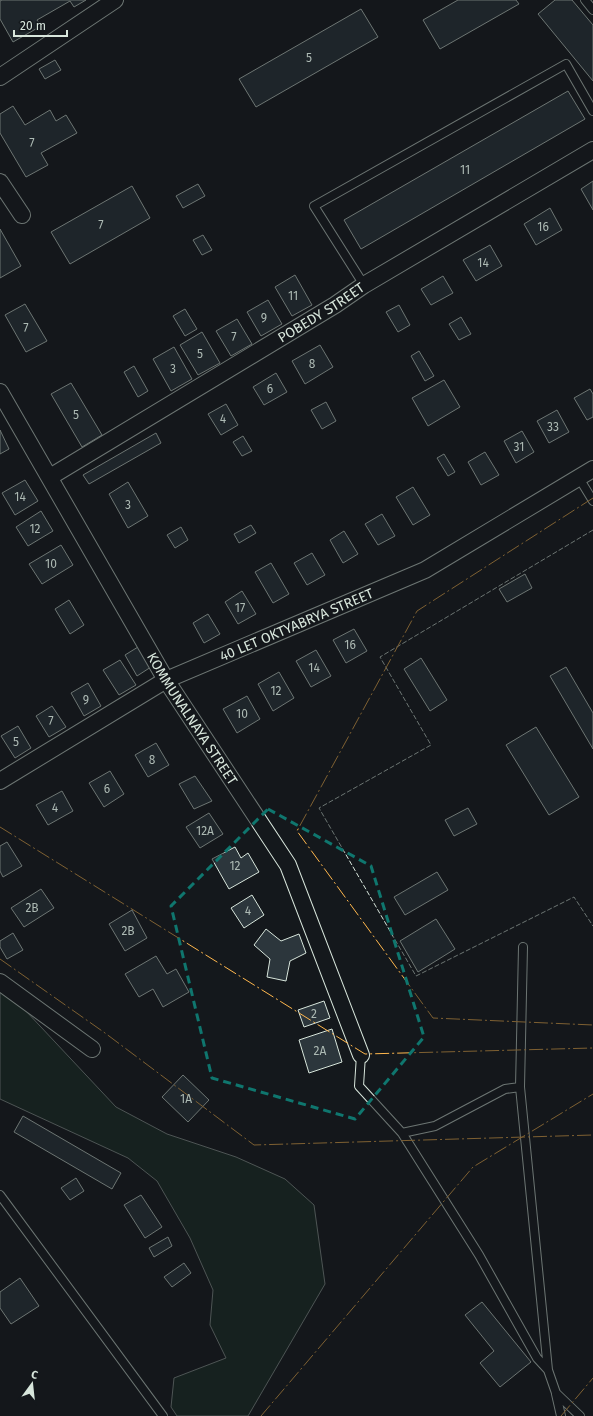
<svg xmlns="http://www.w3.org/2000/svg" width="593" height="1416" viewBox="0 0 593 1416" font-family="'Fira Sans',sans-serif">
  <rect width="100%" height="100%" fill="#14181c"/>
  <path fill="#1a2d24" stroke="#939e99" d="M 0,991 L 25,1010 L 116,1107 L 167,1134 L 236,1157 L 285,1179 L 314,1205 L 325,1284 L 248,1416 L 177,1416 L 171,1407 L 174,1378 L 226,1358 L 210,1325 L 213,1290 L 190,1238 L 157,1181 L 128,1158 L 0,1099 Z"/>
  <path fill="#2c363c" stroke="#d8e6dc" d="M 2,0 L 86,0 L 74,7 L 70,1 L 37,20 L 41,26 L 13,42 L 0,19 L 0,1 Z
    M 458,0 L 516,0 L 519,4 L 440,49 L 423,20 Z
    M 555,0 L 572,0 L 593,25 L 593,81 L 538,14 Z
    M 361,9 L 378,37 L 256,107 L 239,79 Z
    M 55,60 L 61,70 L 45,79 L 39,69 Z
    M 568,91 L 585,119 L 361,249 L 344,220 Z
    M 13,106 L 25,125 L 50,110 L 56,121 L 66,115 L 77,133 L 41,153 L 48,165 L 26,177 L 0,133 L 0,114 Z
    M 593,181 L 593,210 L 581,189 Z
    M 198,184 L 205,196 L 183,208 L 176,196 Z
    M 132,186 L 150,218 L 70,264 L 51,232 Z
    M 550,208 L 562,230 L 536,245 L 524,224 Z
    M 0,229 L 21,266 L 0,278 Z
    M 203,235 L 212,250 L 202,255 L 193,240 Z
    M 490,245 L 502,266 L 476,281 L 463,260 Z
    M 295,275 L 312,305 L 292,316 L 275,287 Z
    M 443,276 L 453,293 L 431,305 L 421,289 Z
    M 268,300 L 282,324 L 261,336 L 247,312 Z
    M 25,304 L 47,341 L 26,352 L 5,315 Z
    M 399,305 L 410,325 L 398,332 L 386,312 Z
    M 185,309 L 197,329 L 185,336 L 173,316 Z
    M 461,317 L 471,334 L 459,340 L 449,324 Z
    M 237,319 L 252,344 L 231,356 L 216,331 Z
    M 202,332 L 220,363 L 198,375 L 180,345 Z
    M 320,345 L 333,367 L 305,384 L 292,361 Z
    M 174,347 L 192,379 L 171,391 L 153,359 Z
    M 419,351 L 434,376 L 425,381 L 411,356 Z
    M 134,366 L 148,391 L 138,397 L 124,372 Z
    M 276,373 L 287,392 L 264,405 L 253,387 Z
    M 444,380 L 460,407 L 428,426 L 412,398 Z
    M 71,383 L 102,435 L 82,447 L 51,394 Z
    M 590,389 L 593,394 L 593,417 L 587,420 L 574,398 Z
    M 326,402 L 336,421 L 322,429 L 311,410 Z
    M 226,404 L 238,425 L 221,435 L 208,414 Z
    M 557,410 L 569,432 L 549,443 L 537,421 Z
    M 0,430 L 9,449 L 0,454 Z
    M 522,431 L 534,452 L 516,463 L 504,441 Z
    M 156,433 L 161,443 L 89,484 L 83,475 Z
    M 243,436 L 252,451 L 242,456 L 233,442 Z
    M 485,452 L 499,475 L 481,485 L 468,462 Z
    M 444,454 L 455,472 L 448,476 L 437,458 Z
    M 25,480 L 38,501 L 15,515 L 2,493 Z
    M 128,482 L 148,516 L 128,528 L 109,494 Z
    M 413,487 L 430,515 L 413,525 L 396,497 Z
    M 41,511 L 53,531 L 28,546 L 16,527 Z
    M 382,514 L 395,536 L 378,545 L 365,524 Z
    M 251,525 L 256,533 L 239,543 L 234,534 Z
    M 181,527 L 188,540 L 175,548 L 167,535 Z
    M 344,531 L 358,554 L 343,563 L 330,540 Z
    M 61,545 L 73,565 L 42,584 L 29,564 Z
    M 312,553 L 325,575 L 307,585 L 294,563 Z
    M 271,563 L 289,594 L 273,603 L 255,572 Z
    M 525,574 L 532,588 L 507,602 L 499,589 Z
    M 242,591 L 256,614 L 238,624 L 225,602 Z
    M 69,600 L 84,625 L 70,634 L 55,609 Z
    M 208,614 L 220,634 L 204,643 L 193,623 Z
    M 354,629 L 367,651 L 346,663 L 333,640 Z
    M 138,647 L 151,667 L 137,676 L 125,655 Z
    M 316,650 L 331,676 L 311,687 L 296,661 Z
    M 421,658 L 447,700 L 430,711 L 404,669 Z
    M 120,660 L 136,685 L 119,695 L 103,670 Z
    M 566,667 L 593,713 L 593,749 L 550,676 Z
    M 279,672 L 294,698 L 273,711 L 258,684 Z
    M 88,683 L 101,706 L 84,716 L 71,693 Z
    M 247,696 L 260,719 L 237,733 L 223,709 Z
    M 52,706 L 66,727 L 49,737 L 36,716 Z
    M 18,726 L 31,748 L 15,758 L 1,736 Z
    M 536,727 L 579,797 L 549,815 L 506,745 Z
    M 156,743 L 169,765 L 148,777 L 135,755 Z
    M 110,771 L 124,794 L 104,807 L 89,783 Z
    M 195,776 L 212,801 L 194,809 L 179,784 Z
    M 62,791 L 73,811 L 48,825 L 36,805 Z
    M 468,808 L 477,824 L 454,836 L 445,820 Z
    M 209,813 L 223,834 L 200,848 L 186,827 Z
    M 7,842 L 22,866 L 3,877 L 0,871 L 0,846 Z
    M 235,847 L 241,858 L 248,853 L 259,872 L 229,889 L 212,859 Z
    M 437,872 L 448,890 L 405,915 L 394,897 Z
    M 41,889 L 54,908 L 24,927 L 11,908 Z
    M 252,895 L 264,915 L 244,928 L 231,908 Z
    M 132,910 L 147,938 L 125,951 L 109,924 Z
    M 436,919 L 455,949 L 418,972 L 400,941 Z
    M 266,929 L 281,941 L 299,934 L 306,953 L 290,961 L 286,981 L 267,977 L 270,959 L 254,945 Z
    M 13,933 L 23,950 L 7,959 L 0,947 L 0,941 Z
    M 156,956 L 167,974 L 176,969 L 189,992 L 163,1007 L 153,989 L 139,997 L 125,974 Z
    M 324,1001 L 330,1018 L 304,1027 L 298,1010 Z
    M 332,1029 L 342,1062 L 309,1073 L 299,1040 Z
    M 183,1075 L 209,1100 L 188,1122 L 162,1097 Z
    M 23,1116 L 121,1173 L 112,1189 L 14,1132 Z
    M 76,1178 L 84,1191 L 70,1200 L 61,1188 Z
    M 141,1195 L 162,1227 L 145,1238 L 124,1205 Z
    M 168,1237 L 172,1246 L 154,1257 L 149,1248 Z
    M 184,1263 L 191,1273 L 172,1287 L 164,1277 Z
    M 20,1278 L 39,1306 L 11,1324 L 0,1308 L 0,1292 Z
    M 482,1302 L 531,1362 L 500,1387 L 480,1363 L 494,1351 L 465,1315 Z"/>
  <g fill="none" stroke-linecap="round" stroke-linejoin="round">
    <defs>
      <path id="service" d="M 585,0 L 593,10
        M 364,285 L 314,206 L 566,64 L 593,111
        M 579,478 L 593,501
        M 523,947 L 520,1087 L 548,1370
        M 361,1055 L 359,1086 L 402,1133 L 479,1255 L 537,1358 L 548,1370 L 556,1393 L 580,1416
        M 402,1133 L 435,1126 L 505,1089 L 520,1087
        M 0,1195 L 163,1416
        M 556,1394 L 561,1416"/>
      <g id="minor">
        <path d="M 0,77 L 115,0"/>
        <path d="M 0,182 L 22,215"/>
        <path id="s1" d="M 0,392 L 166,680 L 288,865 L 361,1055"/>
        <path id="s2" d="M 50,477 L 335,305 L 364,285 L 593,150"/>
        <path id="s3" d="M 0,781 L 166,680 L 425,570 L 593,469"/>
        <path d="M 0,982 L 92,1049"/>
      </g>
    </defs>
    <use href="#service" stroke="#d8e6dc" stroke-width="10"/>
    <use href="#minor" stroke="#d8e6dc" stroke-width="18"/>
    <use href="#service" stroke="#14181c" stroke-width="8"/>
    <use href="#minor" stroke="#14181c" stroke-width="16"/>
    <path stroke="#d8e6dc" stroke-width="1" stroke-dasharray="5 2" stroke-linecap="butt" d="M 593,530 L 380,657 L 431,745 L 319,808 L 416,976 L 574,897 L 593,926"/>
    <path stroke="#ffb74d" stroke-width="1" stroke-dasharray="14 3 2 3" stroke-linecap="butt" d="M 593,498 L 417,611 L 297,831 L 433,1018 L 593,1025
      M 0,827 L 365,1054 L 593,1048
      M 0,959 L 105,1033 L 254,1145 L 593,1135
      M 261,1416 L 473,1167 L 593,1094
      M 561,1416 L 593,1378"/>
  </g>
  <path d="M0 0H593V1416H0ZM 268,809 L 371,866 L 424,1037 L 355,1119 L 212,1078 L 171,906 Z" fill="#14181c" fill-opacity=".55" fill-rule="evenodd"/>
  <path fill="none" stroke="#0f766e" stroke-width="3" stroke-dasharray="8 5" stroke-linejoin="round" d="M 268,809 L 371,866 L 424,1037 L 355,1119 L 212,1078 L 171,906 Z"/>
  <g text-anchor="middle" dominant-baseline="central" stroke-width="3" stroke-linejoin="round" paint-order="stroke">
    <g font-size="12" fill="#adbab4">
      <text x="309" y="58">5</text>
      <text x="32" y="143">7</text>
      <text x="465" y="170">11</text>
      <text x="101" y="225">7</text>
      <text x="543" y="227">16</text>
      <text x="483" y="263">14</text>
      <text x="293" y="296">11</text>
      <text x="264" y="318">9</text>
      <text x="26" y="328">7</text>
      <text x="234" y="337">7</text>
      <text x="200" y="354">5</text>
      <text x="312" y="364">8</text>
      <text x="173" y="369">3</text>
      <text x="270" y="389">6</text>
      <text x="76" y="415">5</text>
      <text x="223" y="419">4</text>
      <text x="553" y="427">33</text>
      <text x="519" y="447">31</text>
      <text x="20" y="497">14</text>
      <text x="128" y="505">3</text>
      <text x="35" y="529">12</text>
      <text x="51" y="564">10</text>
      <text x="240" y="608">17</text>
      <text x="350" y="645">16</text>
      <text x="314" y="668">14</text>
      <text x="276" y="691">12</text>
      <text x="86" y="700">9</text>
      <text x="242" y="714">10</text>
      <text x="51" y="721">7</text>
      <text x="16" y="742">5</text>
      <text x="152" y="760">8</text>
      <text x="107" y="789">6</text>
      <text x="55" y="808">4</text>
      <text x="205" y="831">12А</text>
      <text x="235" y="866">12</text>
      <text x="32" y="908">2В</text>
      <text x="248" y="911">4</text>
      <text x="128" y="931">2В</text>
      <text x="314" y="1014">2</text>
      <text x="320" y="1051">2А</text>
      <text x="186" y="1099">1А</text>
    </g>
    <g font-size="14" fill="#d8e6dc" stroke="#14181c">
      <text stroke="none"><textPath href="#s2" startOffset="317">POBEDY STREET</textPath></text>
      <text stroke="none"><textPath href="#s3" startOffset="336">40 LET OKTYABRYA STREET</textPath></text>
      <text stroke="none"><textPath href="#s1" startOffset="379">KOMMUNALNAYA STREET</textPath></text>
    </g>
  </g>
  <g transform="translate(32 1384) rotate(15)" stroke="#14181c" stroke-width="3" paint-order="stroke">
  <path d="M0-3L7 15L0 10L-7 15Z" fill="#d8e6dc"/>
  <text y="-6" font-size="11" font-weight="bold" text-anchor="middle" fill="#d8e6dc">С</text>
  </g>
  <path d="M14 30v6h53v-6" fill="none" stroke="#d8e6dc" stroke-width="2"/>
  <text x="20" y="30" font-size="12" fill="#d8e6dc" stroke="#14181c" stroke-width="3" paint-order="stroke">20 m</text>
</svg>
